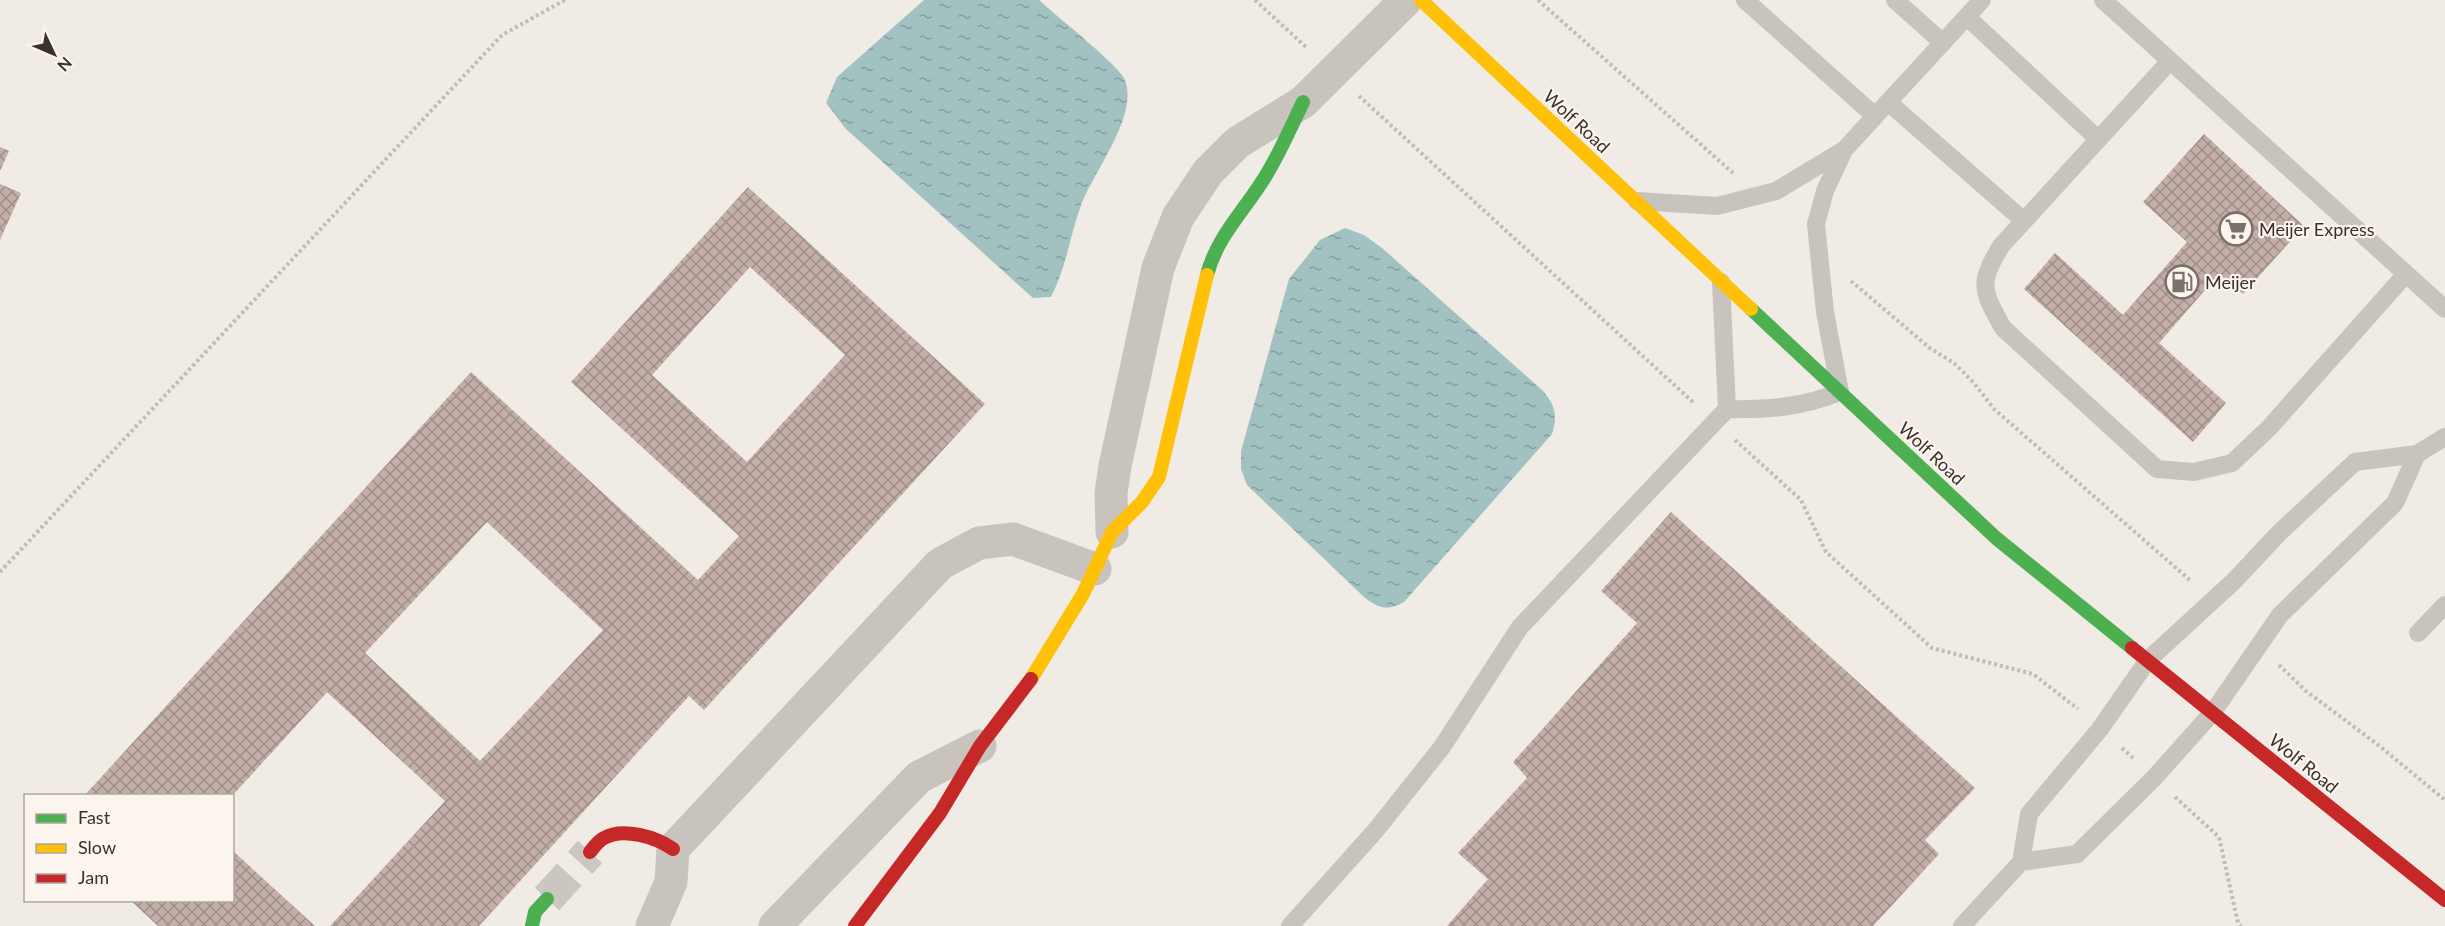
<svg xmlns="http://www.w3.org/2000/svg" width="2445" height="926" viewBox="0 0 2445 926" font-family="Lato,sans-serif">
  <defs>
    <pattern id="water-ripples" width="26" height="14" patternUnits="userSpaceOnUse" patternTransform="scale(1.5)"><rect width="26" height="14" fill="#a1c2c1"/><path d="M2 4q2-2 4 0t4 0M15 11q2-2 4 0t4 0" fill="none" stroke="#849e9d"/></pattern>
    <pattern id="building-cross-hatch" width="8" height="8" patternUnits="userSpaceOnUse" patternTransform="scale(1.5)"><rect width="8" height="8" fill="#c3afa7"/><path d="M0 0l8 8M0 8l8-8" fill="none" stroke="#a08f88"/></pattern>
  </defs>
  <rect width="100%" height="100%" fill="#f0ebe5"/>
  <path fill="url(#water-ripples)" d="M 924,0 L 1039,0 C 1054,14 1118,65 1124,78 C 1141,113 1093,172 1081,205 C 1070,236 1066,268 1051,297 L 1033,298 L 845,128 L 826,103 L 837,77 Z
    M 1345,228 L 1364,235 L 1382,248 L 1542,390 C 1555,404 1558,416 1552,434 L 1404,602 C 1388,611 1380,609 1365,598 L 1247,485 L 1241,469 L 1241,451 L 1289,279 L 1320,240 Z"/>
  <path fill="url(#building-cross-hatch)" fill-rule="evenodd" d="M 2204,134 L 2304,226 L 2243,294 L 2219,274 L 2159,343 L 2226,403 L 2193,442 L 2024,289 L 2055,253 L 2123,315 L 2187,242 L 2143,202 Z
    M 0,147 L 9,151 L 0,171 Z
    M 0,184 L 21,193 L 0,240 Z
    M 748,187 L 985,404 L 704,710 L 689,696 L 479,926 L 330,926 L 445,801 L 327,692 L 232,796 L 84,796 L 471,372 L 698,580 L 739,536 L 571,382 ZM 750,267 L 845,355 L 747,462 L 652,375 ZM 487,522 L 603,630 L 480,761 L 365,653 Z
    M 1671,512 L 1975,788 L 1925,840 L 1939,854 L 1873,926 L 1447,926 L 1488,879 L 1458,853 L 1527,778 L 1513,762 L 1637,623 L 1601,591 Z
    M 232,850 L 315,926 L 158,926 L 130,900 L 232,900 Z"/>
  <g fill="none" stroke-linecap="round" stroke-linejoin="round">
    <path stroke="#ccc6c0" stroke-width="33" stroke-dasharray="33 16" stroke-linecap="butt" d="M 547,899 L 590,852"/>
    <path stroke="#c2bbb6" stroke-width="4" stroke-dasharray="3 3" stroke-linecap="butt" d="M 1255,0 L 1307,48
      M 1538,0 L 1733,173
      M 1359,96 L 1694,403
      M 1851,281 L 1931,349 L 1954,363 L 1974,383 L 1994,409 L 2191,581
      M 1735,440 L 1801,500 L 1826,552 L 1932,648 L 2033,674 L 2078,709
      M 0,572 L 502,35 L 565,0
      M 2279,665 L 2306,691 L 2377,744 L 2445,800
      M 2122,748 L 2134,759
      M 2175,797 L 2219,837 L 2238,923 L 2241,926"/>
    <path stroke="#c9c3be" stroke-width="18" d="M 1745,0 L 1875,116
      M 1895,0 L 1943,43
      M 2103,0 L 2445,309
      M 1967,17 L 2098,139
      M 2170,61 L 2001,246 C 1978,284 1982,290 2003,328 L 2157,469 L 2194,472 L 2232,463 L 2269,428 L 2406,274
      M 1888,102 L 2024,221
      M 1637,201 L 1717,206 L 1776,191 L 1844,150 L 1982,0
      M 1721,282 L 1727,409
      M 2418,633 L 2445,605
      M 2021,862 L 2077,854 L 2154,778 L 2213,712 L 2280,615 L 2395,503 L 2417,454
      M 1290,926 L 1376,830 L 1442,747 L 1520,627 L 1727,409 C 1768,410 1803,407 1840,392 L 1825,312 L 1816,224 L 1825,191 L 1844,150
      M 1962,926 L 2021,862 L 2029,814 L 2100,729 L 2148,660 L 2234,581 L 2279,533 L 2355,462 L 2417,454 L 2445,437"/>
    <path stroke="#c9c3be" stroke-width="33" d="M 1112,532 L 1111,493 L 1115,466 L 1158,268 L 1178,217 L 1208,172 L 1237,143 L 1303,102 L 1406,0
      M 652,926 L 671,882 L 673,849 L 940,564 L 979,543 L 1013,539 L 1095,569
      M 775,926 L 919,777 L 980,746"/>
    <path stroke="#4caf50" stroke-width="14" d="M 1207,275 C 1217,235 1248,207 1268,172 C 1281,150 1292,125 1303,102
      M 1751,309 L 1996,538 L 2132,648
      M 532,926 L 535,912 L 547,899"/>
    <path stroke="#ffc107" stroke-width="14" d="M 1421,0 L 1751,309
      M 1031,679 L 1083,594 L 1112,532 L 1142,502 L 1159,477 L 1207,275"/>
    <path stroke="#c62828" stroke-width="14" d="M 2132,648 L 2445,900
      M 590,852 C 594,847 598,841 604,838 C 623,827 656,837 673,849
      M 855,926 L 940,813 L 980,746 L 1031,679"/>
  </g>
  <defs>
    <symbol id="supermarket-ring" viewBox="-11 -11 22 22"><circle r="9.5" fill="#fbf5ee" stroke="#7a716c" stroke-width="1.5"/><path d="M-6-5.5h2.5l.6 2H6L4.5 2H-2.5L-4.4-4H-6ZM-1.5 3.2a1.3 1.3 0 1 0 .1 0ZM3 3.2a1.3 1.3 0 1 0 .1 0Z" fill="#7a716c"/></symbol>
    <symbol id="fuel-ring" viewBox="-11 -11 22 22"><circle r="9.5" fill="#fbf5ee" stroke="#7a716c" stroke-width="1.5"/><path d="M-5.5-6h7V0h2V4h1.3V-2.5L3-4.5l.8-.8L6-3V5H2.5V1h-1V6h-7ZM-4.2-4.7v3.2H.2V-4.7Z" fill="#7a716c"/></symbol>
  </defs>
  <g fill-rule="evenodd">
    <use href="#supermarket-ring" x="2217" y="210" width="38" height="38"/>
    <use href="#fuel-ring" x="2163" y="263" width="38" height="38"/>
  </g>
  <g text-anchor="middle" dominant-baseline="central" stroke-width="4.5" stroke-linejoin="round" paint-order="stroke">
    <g font-size="18" fill="#3b302b" stroke="#fbf5ee">
      <text transform="translate(1577 121) rotate(43)">Wolf Road</text>
      <text transform="translate(1932 453) rotate(43)">Wolf Road</text>
      <text transform="translate(2304 763) rotate(39)">Wolf Road</text>
    </g>
    <g font-size="18" fill="#3b302b" stroke="#fbf5ee" text-anchor="start">
      <text x="2259" y="229">Meijer Express</text>
      <text x="2205" y="282">Meijer</text>
    </g>
  </g>
  <rect x="24" y="794" width="210" height="108" fill="#fbf5ee" stroke="#aea6a0" stroke-width="1.5"/>
  <rect x="36" y="814" width="30" height="9" fill="#4caf50" stroke="#aea6a0" stroke-width="1.5"/>
  <text x="78" y="824" font-size="18" fill="#3b302b">Fast</text>
  <rect x="36" y="844" width="30" height="9" fill="#ffc107" stroke="#aea6a0" stroke-width="1.5"/>
  <text x="78" y="854" font-size="18" fill="#3b302b">Slow</text>
  <rect x="36" y="874" width="30" height="9" fill="#c62828" stroke="#aea6a0" stroke-width="1.5"/>
  <text x="78" y="884" font-size="18" fill="#3b302b">Jam</text>
  <g transform="translate(54 54) rotate(134)" stroke="#fbf5ee" stroke-width="4.5" paint-order="stroke">
  <path d="M0-4.5L10 22L0 15L-10 22Z" fill="#3b302b"/>
  <text y="-9" font-size="16" font-weight="bold" text-anchor="middle" fill="#3b302b">N</text>
  </g>
</svg>
